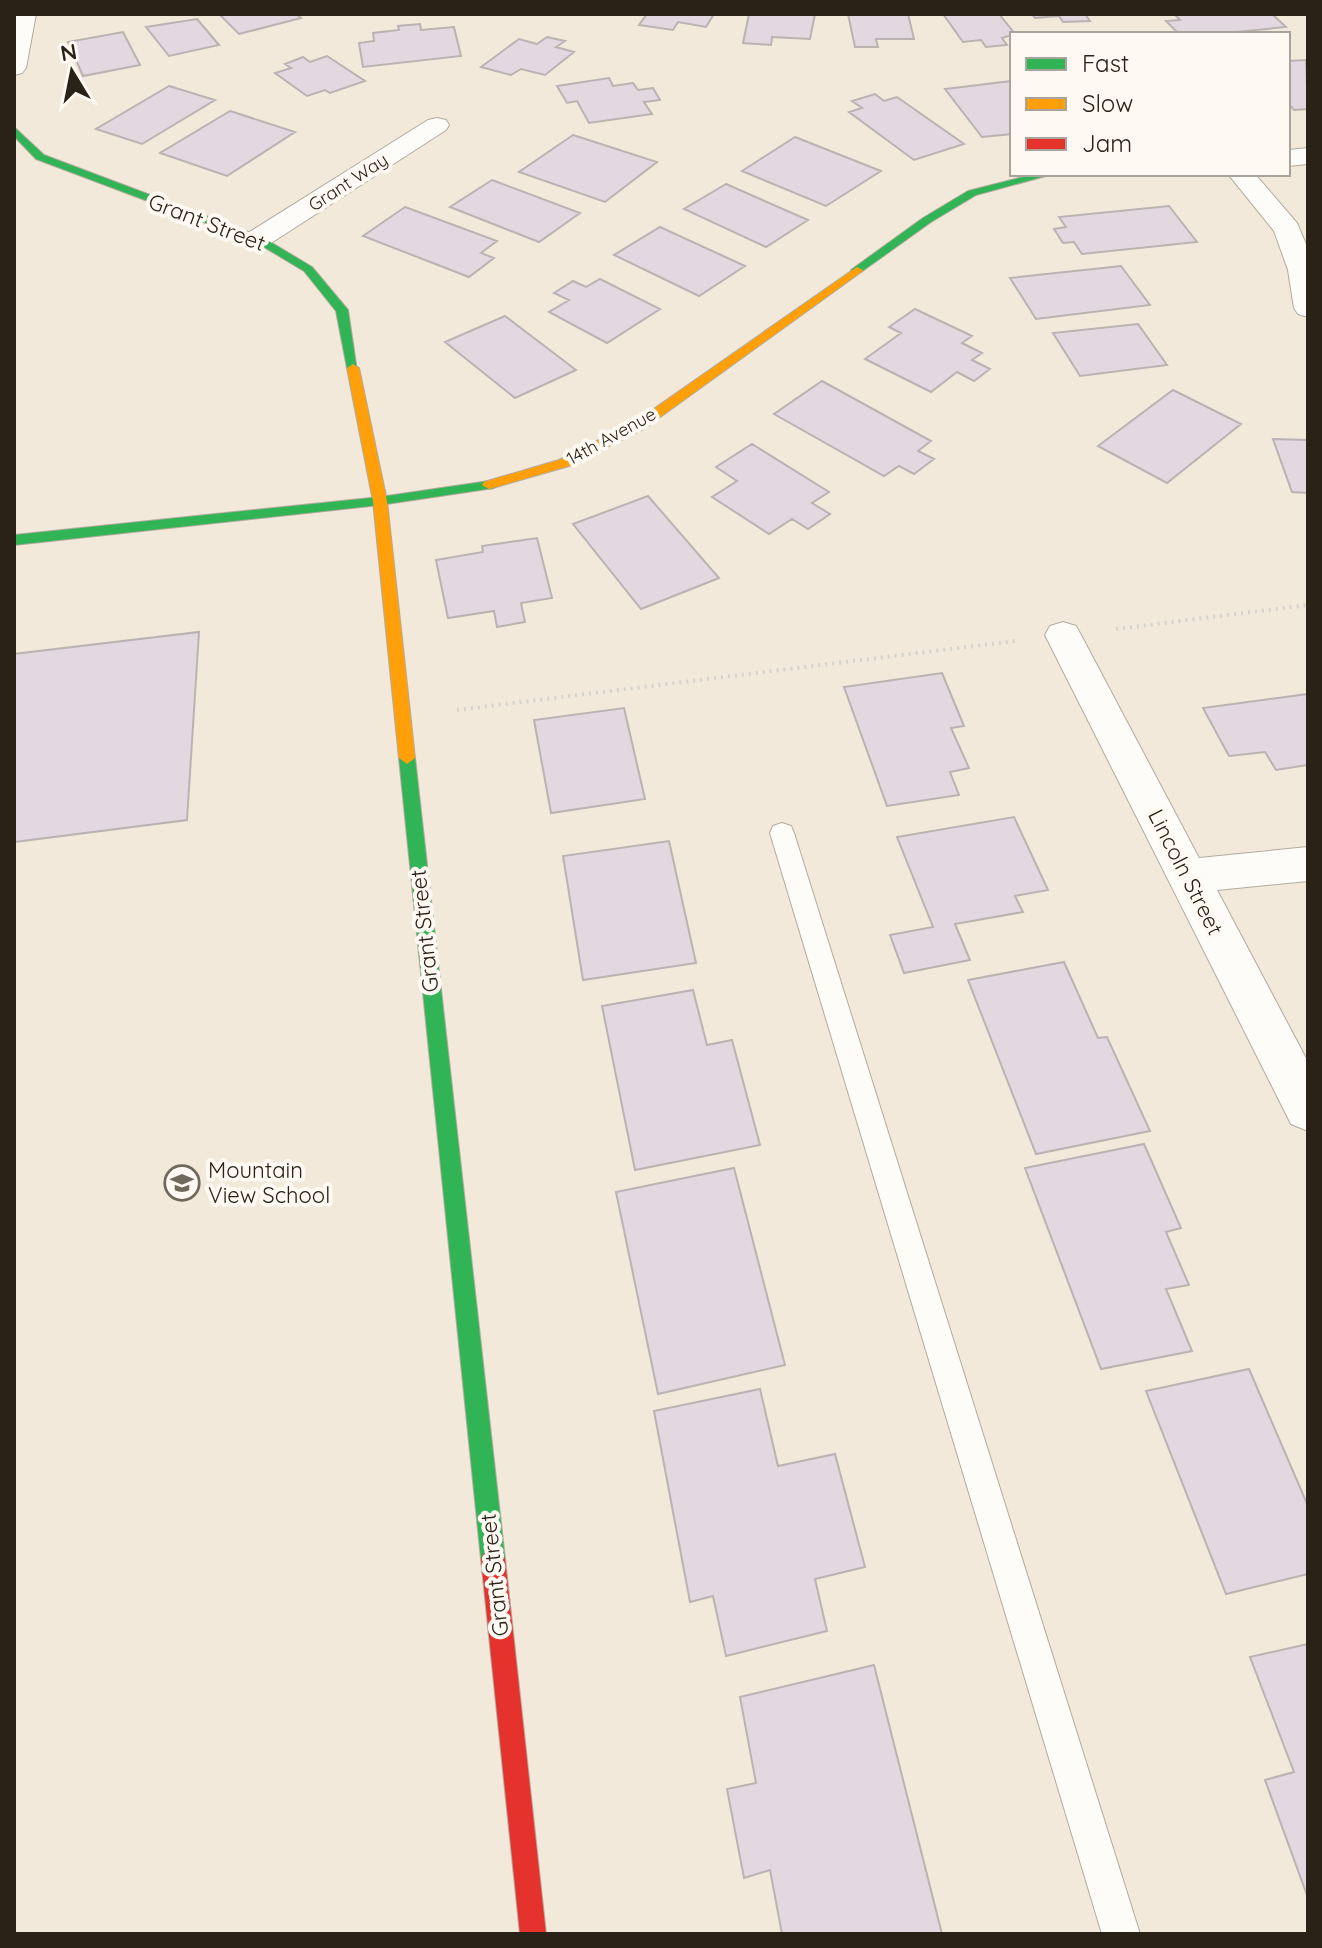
<svg xmlns="http://www.w3.org/2000/svg" width="1322" height="1948" viewBox="0 0 1322 1948" font-family="Quicksand,sans-serif">
  <rect width="100%" height="100%" fill="#f2e9da"/>
  <path fill="#e3d7e0" stroke="#bab3b2" stroke-width="2" d="M 219,14 L 296,14 L 301,18 L 239,34 Z
    M 647,14 L 714,14 L 706,27 L 678,22 L 673,30 L 639,25 Z
    M 749,14 L 815,14 L 810,39 L 772,37 L 771,45 L 743,43 Z
    M 848,14 L 908,14 L 914,39 L 876,39 L 878,47 L 855,47 Z
    M 943,14 L 999,14 L 1015,34 L 1002,38 L 1007,45 L 986,47 L 981,40 L 963,42 Z
    M 1032,14 L 1085,14 L 1090,21 L 1063,22 L 1059,16 L 1035,18 Z
    M 1174,14 L 1272,14 L 1286,27 L 1215,34 L 1179,34 L 1166,21 L 1180,20 Z
    M 197,19 L 219,45 L 169,56 L 146,27 Z
    M 420,24 L 421,30 L 454,27 L 461,56 L 363,67 L 359,43 L 374,41 L 373,33 L 399,30 L 398,26 Z
    M 123,32 L 140,65 L 83,76 L 68,42 Z
    M 547,37 L 565,41 L 556,47 L 574,52 L 545,75 L 521,69 L 511,75 L 481,67 L 519,39 L 537,44 Z
    M 327,56 L 365,81 L 330,93 L 325,90 L 307,96 L 275,73 L 291,68 L 285,64 L 303,57 L 310,62 Z
    M 1306,60 L 1308,109 L 1294,110 L 1288,103 L 1288,61 Z
    M 609,78 L 613,86 L 633,83 L 638,90 L 653,88 L 660,100 L 644,102 L 652,114 L 589,123 L 577,101 L 567,103 L 557,86 Z
    M 1012,81 L 1012,134 L 982,137 L 945,89 Z
    M 169,86 L 215,100 L 142,144 L 96,129 Z
    M 875,94 L 884,101 L 897,97 L 964,144 L 914,160 L 849,112 L 862,108 L 852,101 Z
    M 230,111 L 295,132 L 227,176 L 160,153 Z
    M 573,135 L 657,162 L 605,202 L 519,172 Z
    M 795,137 L 881,171 L 826,206 L 742,171 Z
    M 492,180 L 580,213 L 539,242 L 450,207 Z
    M 726,184 L 808,220 L 766,247 L 684,209 Z
    M 1169,206 L 1197,242 L 1082,254 L 1074,242 L 1063,243 L 1054,229 L 1066,227 L 1059,217 Z
    M 405,207 L 497,241 L 481,253 L 494,258 L 469,277 L 363,236 Z
    M 660,227 L 745,266 L 699,296 L 614,255 Z
    M 1121,266 L 1150,305 L 1036,319 L 1010,278 Z
    M 600,279 L 660,309 L 607,343 L 549,312 L 569,300 L 554,293 L 573,281 L 586,287 Z
    M 915,309 L 972,336 L 962,343 L 982,353 L 972,360 L 990,369 L 974,381 L 957,372 L 931,392 L 865,359 L 901,333 L 889,327 Z
    M 505,316 L 576,370 L 515,398 L 445,342 Z
    M 1138,324 L 1167,365 L 1080,376 L 1053,333 Z
    M 822,381 L 931,441 L 918,451 L 934,459 L 914,474 L 899,466 L 884,476 L 774,414 Z
    M 1173,390 L 1241,424 L 1167,483 L 1098,446 Z
    M 1273,439 L 1308,440 L 1308,493 L 1292,492 Z
    M 752,444 L 829,492 L 812,503 L 830,514 L 808,529 L 792,519 L 769,534 L 712,497 L 737,481 L 716,467 Z
    M 648,496 L 719,578 L 641,609 L 573,524 Z
    M 537,538 L 552,598 L 521,603 L 525,622 L 497,627 L 494,611 L 448,618 L 436,560 L 483,552 L 482,546 Z
    M 199,632 L 187,820 L 14,842 L 14,654 Z
    M 942,673 L 964,726 L 951,728 L 969,768 L 950,772 L 959,795 L 887,806 L 844,687 Z
    M 1308,694 L 1308,765 L 1276,770 L 1265,752 L 1229,756 L 1203,708 Z
    M 624,708 L 645,799 L 551,813 L 534,720 Z
    M 1014,817 L 1048,890 L 1015,896 L 1023,912 L 955,924 L 970,960 L 904,973 L 890,935 L 933,927 L 897,837 Z
    M 669,841 L 696,963 L 583,980 L 563,856 Z
    M 1064,962 L 1098,1038 L 1107,1037 L 1150,1131 L 1036,1154 L 968,980 Z
    M 693,990 L 707,1045 L 732,1040 L 760,1145 L 635,1170 L 602,1006 Z
    M 1144,1144 L 1181,1228 L 1166,1232 L 1189,1285 L 1166,1289 L 1192,1351 L 1101,1369 L 1025,1168 Z
    M 734,1168 L 785,1365 L 658,1394 L 616,1192 Z
    M 1249,1369 L 1308,1506 L 1308,1574 L 1226,1594 L 1146,1391 Z
    M 760,1389 L 778,1466 L 835,1454 L 865,1567 L 815,1579 L 827,1631 L 726,1656 L 713,1596 L 690,1602 L 654,1411 Z
    M 1308,1644 L 1308,1898 L 1265,1780 L 1294,1772 L 1250,1657 Z
    M 874,1665 L 942,1934 L 782,1934 L 770,1870 L 744,1878 L 727,1789 L 756,1783 L 740,1697 Z"/>
  <g fill="none" stroke-linecap="round" stroke-linejoin="round">
    <defs>
      <path id="lane" d="M 782,823 L 791,826 L 794,833 L 1140,1934 L 1102,1934 L 770,833 L 773,826 Z"/>
      <path id="street" d="M 14,14 L 36,14 L 26,68 L 22,73 L 14,75 Z
        M 437,118 L 446,120 L 449,125 L 446,130 L 268,245 L 258,247 L 248,245 L 244,239 L 248,233 L 428,120 Z
        M 1308,148 L 1308,164 L 1288,166 L 1288,150 Z
        M 1228,174 L 1255,174 L 1297,223 L 1308,249 L 1308,317 L 1298,314 L 1294,308 L 1288,270 L 1274,231 Z
        M 1063,622 L 1076,626 L 1081,635 L 1199,858 L 1308,847 L 1308,881 L 1217,890 L 1308,1062 L 1308,1131 L 1291,1124 L 1045,635 L 1050,626 Z"/>
      <path id="fast" d="M 14,127 L 44,155 L 262,237 L 312,267 L 348,310 L 357,371 L 347,368 L 336,311 L 304,271 L 254,241 L 36,159 L 14,136 Z
        M 1035,174 L 1053,174 L 976,195 L 931,222 L 861,272 L 851,270 L 923,218 L 968,191 Z
        M 489,481 L 496,485 L 494,488 L 380,505 L 14,545 L 14,535 L 380,497 Z
        M 407,752 L 415,758 L 505,1559 L 501,1567 L 493,1571 L 485,1567 L 481,1559 L 399,758 Z"/>
      <path id="slow" d="M 857,267 L 863,270 L 861,272 L 645,428 L 569,466 L 489,489 L 482,485 L 484,482 L 559,460 L 635,422 Z
        M 353,364 L 359,368 L 387,501 L 415,758 L 407,764 L 399,758 L 373,501 L 347,368 Z"/>
      <path id="jam" d="M 493,1547 L 501,1551 L 505,1559 L 546,1934 L 520,1934 L 481,1559 L 485,1551 Z"/>
    </defs>
    <use href="#lane" stroke="#b3ab9e" stroke-width="2"/>
    <use href="#street" stroke="#b3ab9e" stroke-width="2"/>
    <use href="#fast" stroke="#b3ab9e" stroke-width="2"/>
    <use href="#slow" stroke="#b3ab9e" stroke-width="2"/>
    <use href="#jam" stroke="#b3ab9e" stroke-width="2"/>
    <path stroke="#d5d2cd" stroke-width="4" stroke-dasharray="2 5" stroke-linecap="butt" d="M 1116,629 L 1308,605
      M 457,710 L 1015,641"/>
    <use href="#lane" fill="#fdfcf9" fill-rule="evenodd"/>
    <use href="#street" fill="#fdfcf9" fill-rule="evenodd"/>
    <use href="#fast" fill="#30b455" fill-rule="evenodd"/>
    <use href="#slow" fill="#ff9f0a" fill-rule="evenodd"/>
    <use href="#jam" fill="#e5322d" fill-rule="evenodd"/>
  </g>
  <defs>
    <symbol id="school-ring" viewBox="-11 -11 22 22"><circle r="9.5" fill="#fefaf3" stroke="#70685b" stroke-width="1.5"/><path d="M0-5L7-2L0 1L-7-2ZM-4 1L0 2.5L4 1V4Q0 6-4 4Z" fill="#70685b"/></symbol>
  </defs>
  <g fill-rule="evenodd">
    <use href="#school-ring" x="162" y="1163" width="40" height="40"/>
  </g>
  <g text-anchor="middle" dominant-baseline="central" stroke-width="8" stroke-linejoin="round" paint-order="stroke">
    <g font-size="18" fill="#2a2216" stroke="#fefaf3">
      <text transform="translate(348 182) rotate(-33)">Grant Way</text>
      <text transform="translate(611 436) rotate(-29)">14th Avenue</text>
    </g>
    <g font-size="22" fill="#2a2216" stroke="#fefaf3">
      <text transform="translate(207 222) rotate(21)">Grant Street</text>
      <text transform="translate(1186 872) rotate(63)">Lincoln Street</text>
      <text transform="translate(424 931) rotate(-96)">Grant Street</text>
      <text transform="translate(494 1575) rotate(-96)">Grant Street</text>
    </g>
    <g font-size="22" fill="#2a2216" stroke="#fefaf3" text-anchor="start">
      <text x="208" y="1170">Mountain<tspan x="208" dy="25">View School</tspan></text>
    </g>
  </g>
  <rect width="1322" height="1948" fill="none" stroke="#2a2216" stroke-width="32"/>
  <rect x="1010" y="32" width="280" height="144" fill="#fefaf3" stroke="#a9a49b" stroke-width="2"/>
  <rect x="1026" y="58" width="40" height="12" fill="#30b455" stroke="#a9a49b" stroke-width="2"/>
  <text x="1082" y="72" font-size="24" fill="#2a2216">Fast</text>
  <rect x="1026" y="98" width="40" height="12" fill="#ff9f0a" stroke="#a9a49b" stroke-width="2"/>
  <text x="1082" y="112" font-size="24" fill="#2a2216">Slow</text>
  <rect x="1026" y="138" width="40" height="12" fill="#e5322d" stroke="#a9a49b" stroke-width="2"/>
  <text x="1082" y="152" font-size="24" fill="#2a2216">Jam</text>
  <g transform="translate(72 72) rotate(350)" stroke="#fefaf3" stroke-width="6" paint-order="stroke">
  <path d="M0-6L14 30L0 20L-14 30Z" fill="#2a2216"/>
  <text y="-12" font-size="22" font-weight="bold" text-anchor="middle" fill="#2a2216">N</text>
  </g>
</svg>
